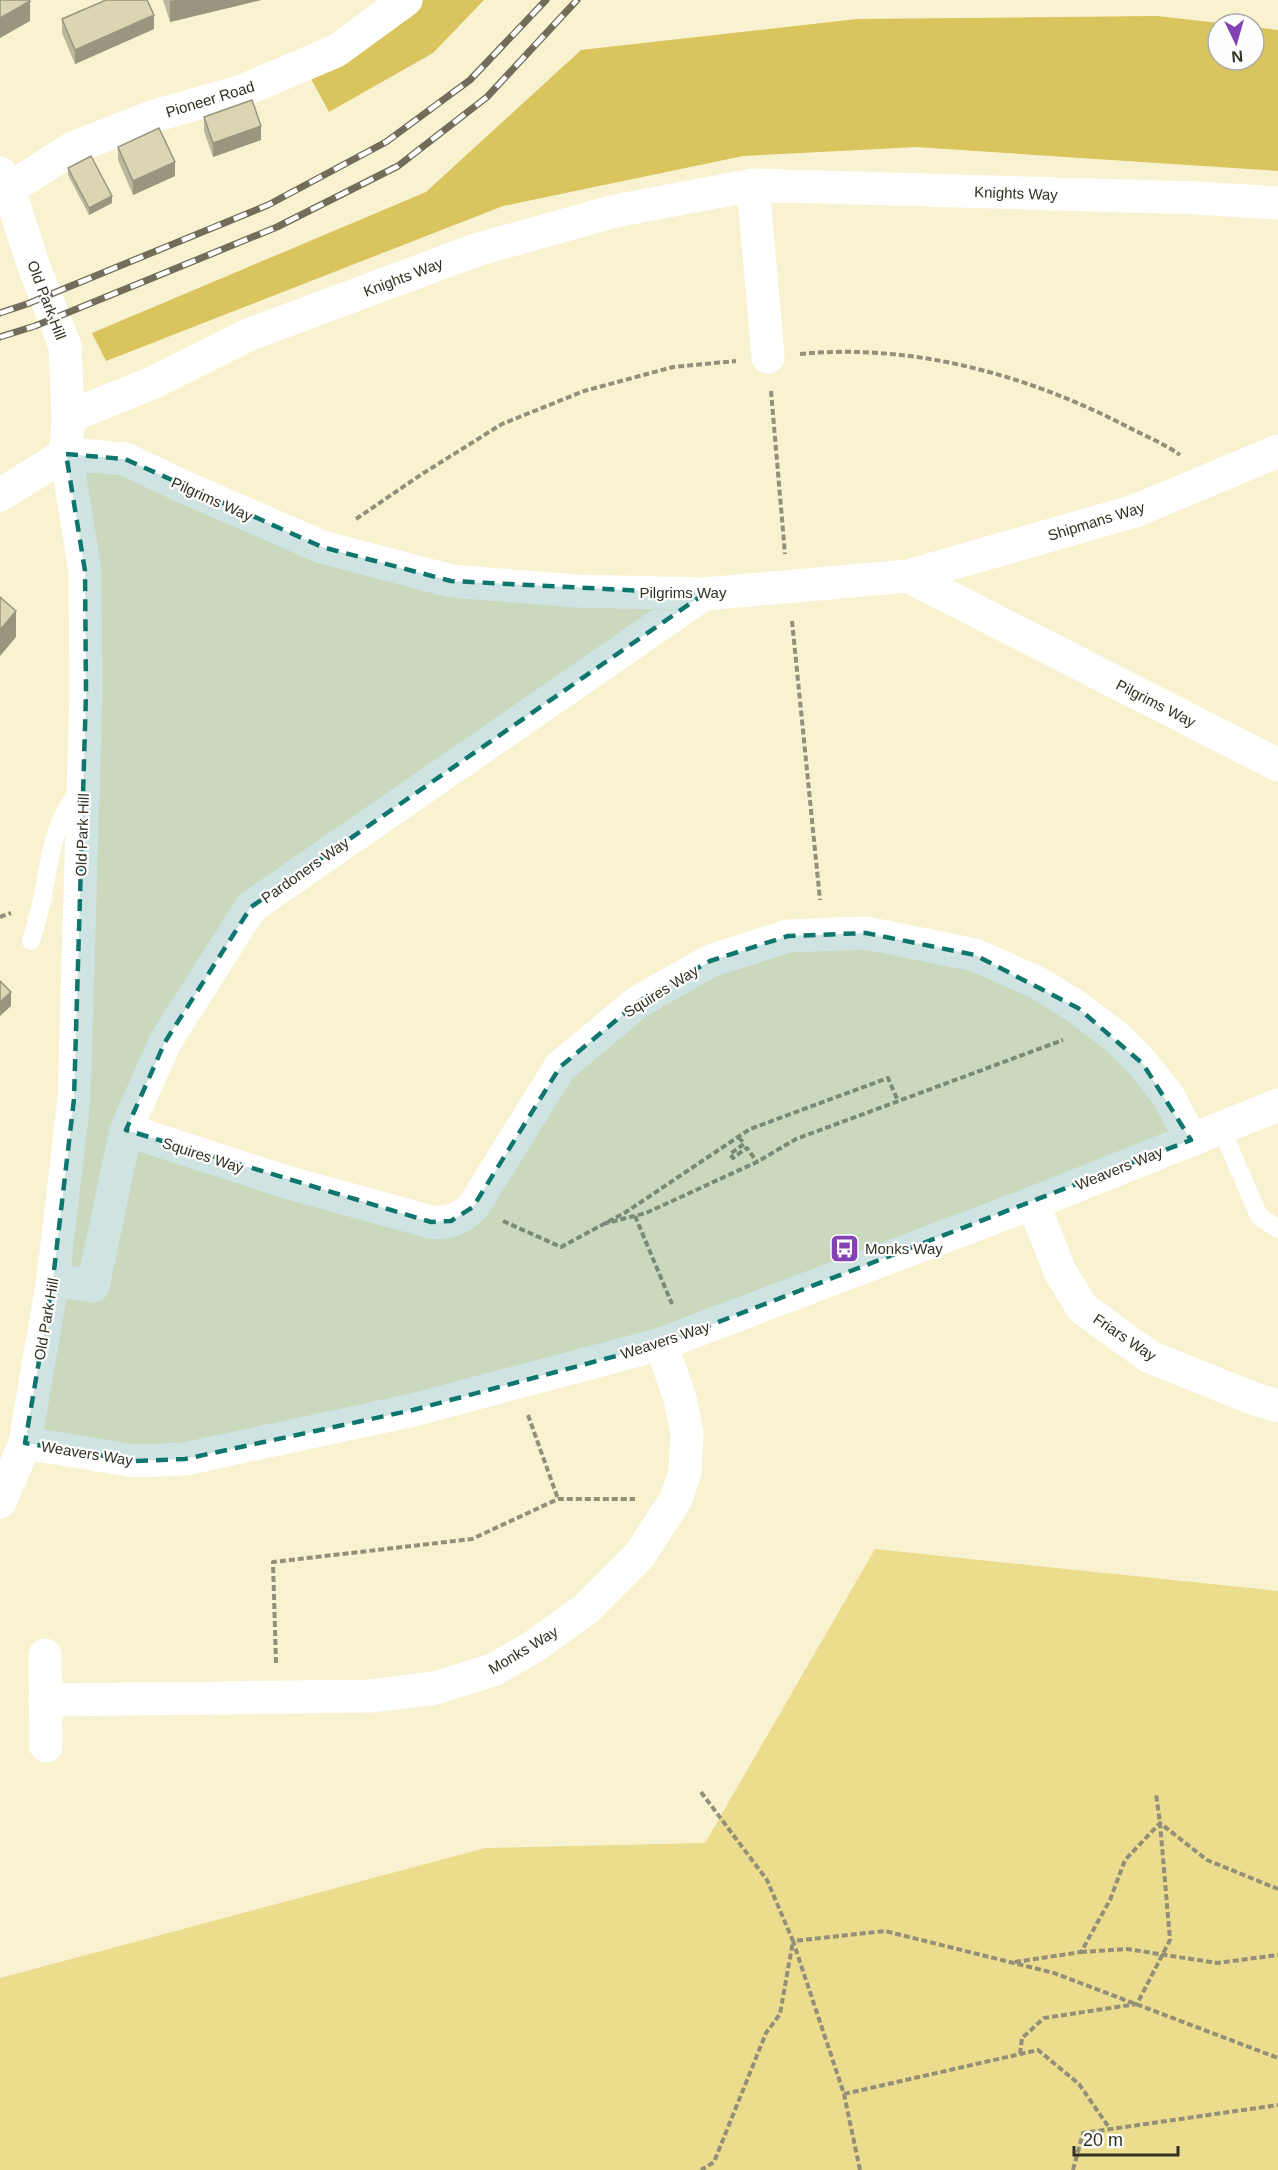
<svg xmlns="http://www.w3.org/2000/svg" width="1278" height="2170" viewBox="0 0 1278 2170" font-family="Arial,sans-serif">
  <rect width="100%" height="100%" fill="#f9f2d1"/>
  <path fill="#ebdc8e" d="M 875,1549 L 1278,1591 L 1278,2170 L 0,2170 L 0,1978 L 485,1848 L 705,1843 Z"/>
  <path fill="#d9c45d" d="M 423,0 L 484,0 L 433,53 L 329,112 L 310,77 L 412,16 Z
    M 1157,16 L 1228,24 L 1218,24 L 1218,60 L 1254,60 L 1254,27 L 1278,30 L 1278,171 L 916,147 L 743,156 L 503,206 L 106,361 L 92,333 L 426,192 L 581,50 L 857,19 Z"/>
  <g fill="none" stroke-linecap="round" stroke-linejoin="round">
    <path stroke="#948f79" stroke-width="4" stroke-dasharray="6 3" stroke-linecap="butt" d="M 800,354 C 913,343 1028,375 1128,427 C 1145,436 1165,444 1180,455
      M 771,391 L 785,554
      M 356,519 L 422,474 L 502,424 L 584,391 L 673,367 L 736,361
      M 792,621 L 820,900
      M 0,917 L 11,913
      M 739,1137 L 744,1144 L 730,1154 L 733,1158 L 747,1148 L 757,1162
      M 635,1216 L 672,1304
      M 503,1221 L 561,1247 L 626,1212 L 750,1129 L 888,1078 L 898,1101
      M 603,1224 L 646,1213 L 757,1162 L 796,1139 L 1063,1040
      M 528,1415 L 558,1499
      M 276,1663 L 273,1562 L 472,1539 L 558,1499 L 635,1499
      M 701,1792 L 767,1880 L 793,1941 L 780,2014 L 766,2033 L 714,2162 L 701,2170
      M 1081,1952 L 1127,1949 L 1217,1963 L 1278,1955
      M 1015,1962 L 1081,1952 L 1110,1900 L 1125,1860 L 1160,1823 L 1207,1860 L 1278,1889
      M 1020,2054 L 1022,2038 L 1044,2018 L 1137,2004 L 1170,1940 L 1160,1823 L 1156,1794
      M 844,2094 L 1038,2050 L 1079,2084 L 1110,2129
      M 860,2170 L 844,2094 L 793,1941 L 885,1931 L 1054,1973 L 1278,2058
      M 1073,2170 L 1083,2133 L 1278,2105"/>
    <path stroke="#fff" stroke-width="18" d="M 31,941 C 35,928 39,914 42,900 C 50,862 52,821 80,791
      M 1221,1128 L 1259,1216 L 1278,1229"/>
    <path stroke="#fff" stroke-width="33" d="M 0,173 L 9,189 L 33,264 L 65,346 L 68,417 L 66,454 L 85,571 L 86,693 L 74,1099 L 53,1279 L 25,1443 L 0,1502
      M 753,185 L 768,357
      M 9,189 L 73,148 L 154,116 L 242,91 L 336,51 L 406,0
      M 68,417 L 152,383 L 248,335 L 476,250 L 615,211 L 753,185 L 1196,198 L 1278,203
      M 66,454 L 125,459 L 184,487 L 322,547 L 451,581 L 577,591 L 704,594 L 908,576 L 1278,765
      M 0,495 L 66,454
      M 908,576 L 1135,511 L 1278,451
      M 126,1130 L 286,1182 L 431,1222 C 448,1224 460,1219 473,1207 L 560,1067 L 638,1002 L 710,961 L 788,936 L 866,933 L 975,955 L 1040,984 L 1078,1008 L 1115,1036 L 1143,1064 L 1169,1097 L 1191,1140
      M 1033,1203 L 1060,1271 L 1082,1308 L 1150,1357 L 1257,1400 L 1278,1406
      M 53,1279 L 93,1286 L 126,1130 L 165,1042 L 251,907 L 704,594
      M 25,1443 L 135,1461 L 185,1459 L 413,1410 L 661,1344 L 1033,1203 L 1278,1105
      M 45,1655 L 46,1746
      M 45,1700 L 370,1696 L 435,1688 L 493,1670 L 533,1647 L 586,1609 L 639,1556 L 676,1499 L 685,1472 L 687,1433 L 680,1398 L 661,1344"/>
    <defs>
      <path id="rail" d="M 0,313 L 27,304 L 268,205 L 386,142 L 470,80 L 546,0
        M 0,337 L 35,326 L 277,227 L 398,166 L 487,97 L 577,0"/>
    </defs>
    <use href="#rail" stroke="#716d5a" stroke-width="7"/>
    <use href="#rail" stroke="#fefefe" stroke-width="4.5" stroke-dasharray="14" stroke-linecap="butt"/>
  </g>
  <path fill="#bcb79b" d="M 163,0 L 261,0 L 170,22 Z
    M 62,19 L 154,29 L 75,64 L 62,33 Z
    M 204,117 L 261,140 L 213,157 L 204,131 Z
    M 118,147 L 175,176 L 133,195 L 118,160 Z
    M 68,168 L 112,203 L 89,215 L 68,175 Z"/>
  <path fill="#99957e" d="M 176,0 L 261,0 L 170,22 L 170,1 Z
    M 30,1 L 30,21 L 0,38 L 0,18 Z
    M 154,15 L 154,29 L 75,64 L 75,50 Z
    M 261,126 L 261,140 L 213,157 L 213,143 Z
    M 175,162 L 175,176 L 133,195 L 133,181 Z
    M 112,196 L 112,203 L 89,215 L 89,208 Z
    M 16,611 L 16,637 L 0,656 L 0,630 Z
    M 11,992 L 11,1006 L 0,1016 L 0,1002 Z"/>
  <path fill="#dbd5b4" stroke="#99957e" stroke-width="1.5" d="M 0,0 L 29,0 L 30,1 L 0,18 Z
    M 106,0 L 147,0 L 154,15 L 75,50 L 62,19 Z
    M 252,100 L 261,126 L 213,143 L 204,117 Z
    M 159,128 L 175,162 L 133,181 L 118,147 Z
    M 91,156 L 112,196 L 89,208 L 68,168 Z
    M 0,597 L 16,611 L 0,630 Z
    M 0,981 L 11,992 L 0,1002 Z"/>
  <path fill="#0f766e" fill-opacity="0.2" stroke="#0f766e" stroke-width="4.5" stroke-dasharray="12 8" stroke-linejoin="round" d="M 66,454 L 125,459 L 322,547 L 451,581 L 704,594 L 251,907 L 165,1042 L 126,1130 L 431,1222 L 451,1221 L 473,1207 L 560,1067 L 638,1002 L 710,961 L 788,936 L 866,933 L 975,955 L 1078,1008 L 1143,1064 L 1191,1140 L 661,1344 L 413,1410 L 185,1459 L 135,1461 L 25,1443 L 53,1279 L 74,1099 L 86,693 L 85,571 Z"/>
  <defs>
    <symbol id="bus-square" viewBox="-11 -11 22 22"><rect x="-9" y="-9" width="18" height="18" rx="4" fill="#8441b4" stroke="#fefefe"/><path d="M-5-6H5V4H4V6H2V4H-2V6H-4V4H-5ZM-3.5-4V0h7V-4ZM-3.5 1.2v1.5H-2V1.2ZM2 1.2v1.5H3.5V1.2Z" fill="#fff"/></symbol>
  </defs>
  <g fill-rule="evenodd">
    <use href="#bus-square" x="828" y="1232" width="33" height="33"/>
  </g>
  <g text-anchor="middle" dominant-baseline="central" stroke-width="4.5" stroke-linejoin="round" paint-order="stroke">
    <g font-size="15" fill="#323023" stroke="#fefefe">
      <text transform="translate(210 99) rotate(-17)">Pioneer Road</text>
      <text transform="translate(1016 193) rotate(2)">Knights Way</text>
      <text transform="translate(403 277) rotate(-21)">Knights Way</text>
      <text transform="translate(47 300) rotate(69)">Old Park Hill</text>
      <text transform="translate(212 499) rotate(24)">Pilgrims Way</text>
      <text transform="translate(1096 521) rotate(-17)">Shipmans Way</text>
      <text x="683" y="592">Pilgrims Way</text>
      <text transform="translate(1156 703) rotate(27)">Pilgrims Way</text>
      <text transform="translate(82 835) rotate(-88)">Old Park Hill</text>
      <text transform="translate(305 870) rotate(-35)">Pardoners Way</text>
      <text transform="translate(661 991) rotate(-32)">Squires Way</text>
      <text transform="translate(203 1155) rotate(18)">Squires Way</text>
      <text transform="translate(1119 1168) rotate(-22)">Weavers Way</text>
      <text transform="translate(46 1319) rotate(-80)">Old Park Hill</text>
      <text transform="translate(1125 1337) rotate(34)">Friars Way</text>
      <text transform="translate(665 1340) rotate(-18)">Weavers Way</text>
      <text transform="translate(87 1453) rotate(9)">Weavers Way</text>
      <text transform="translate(523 1650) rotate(-31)">Monks Way</text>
    </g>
    <g font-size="15" fill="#323023" stroke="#fefefe" text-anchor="start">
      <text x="865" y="1248">Monks Way</text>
    </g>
  </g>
  <g transform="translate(1236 42) rotate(175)"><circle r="28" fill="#fefefe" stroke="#acaca6" stroke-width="1.5"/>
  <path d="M0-4.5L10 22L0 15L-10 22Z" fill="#8441b4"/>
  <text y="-9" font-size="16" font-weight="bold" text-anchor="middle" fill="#323023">N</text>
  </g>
  <path d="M1074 2146v9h104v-9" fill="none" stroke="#323023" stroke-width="3"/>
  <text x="1083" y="2146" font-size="18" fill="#323023" stroke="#fefefe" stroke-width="4.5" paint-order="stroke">20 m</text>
</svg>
